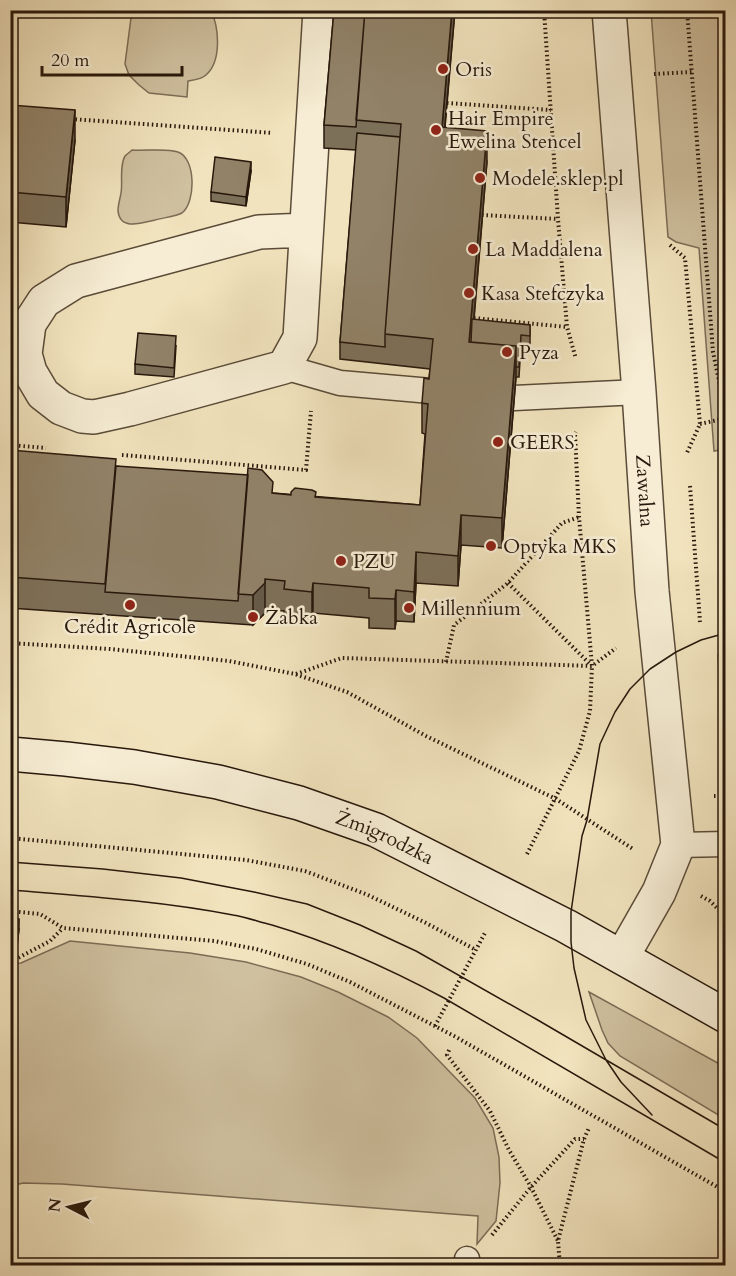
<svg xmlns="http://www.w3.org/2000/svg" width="736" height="1276" viewBox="0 0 736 1276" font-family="Cardo,serif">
  <rect width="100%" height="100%" fill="#f1e3bd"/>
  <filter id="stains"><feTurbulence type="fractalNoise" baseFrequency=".00333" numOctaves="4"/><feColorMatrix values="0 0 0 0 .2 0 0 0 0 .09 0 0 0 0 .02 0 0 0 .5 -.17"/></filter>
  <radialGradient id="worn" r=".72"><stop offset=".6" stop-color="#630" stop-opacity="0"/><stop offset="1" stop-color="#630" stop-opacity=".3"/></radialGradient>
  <path fill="#cfc09f" stroke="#7c6c56" stroke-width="1.5" d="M 144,11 L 211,11 C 219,27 222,61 206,75 C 202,79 194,80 188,81 L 187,97 L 149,93 L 139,85 L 129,75 L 125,64 L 131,18 Z
    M 651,11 L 725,11 L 725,449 L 714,451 L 699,248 L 676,242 L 668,237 Z
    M 132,150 C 144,151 168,148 178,152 C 196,158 196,202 182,213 C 177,216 162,218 155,220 C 142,223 120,231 118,211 C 118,205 120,199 121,193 C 123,182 119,166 125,156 C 127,154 130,152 132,150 Z
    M 725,653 L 726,653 L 725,760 L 718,655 Z
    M 70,941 L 190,953 L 246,962 L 301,977 L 338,992 L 388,1017 L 417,1038 L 475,1098 L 493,1128 L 499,1157 L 500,1183 L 496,1221 L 477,1244 L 478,1216 L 62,1184 L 23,1183 L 11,1186 L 11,964 L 21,963 Z
    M 589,992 L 725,1067 L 725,1119 L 620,1056 L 608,1043 L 602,1030 Z"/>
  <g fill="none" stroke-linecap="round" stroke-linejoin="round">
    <defs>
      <path id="lane" d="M 284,367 L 340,383 L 431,391
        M 514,398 L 639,392
        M 678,845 L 726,844
        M 467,1259 L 468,1266"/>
      <g id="street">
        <path id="s1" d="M 609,10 L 639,392 L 652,591 L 678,845 L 659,892 L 622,957"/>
        <path d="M 306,230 L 259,232 L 76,281 L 44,301 L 29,324 L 25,354 L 30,372 L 43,394 L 61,408 L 82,416 L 94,417 L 130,409 L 284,367 L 300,338 L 320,10"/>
      </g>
      <g id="secondary">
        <path id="s2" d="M 10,754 L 66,759 L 134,767 L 218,782 L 299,803 L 376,830 L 566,926 L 726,1016"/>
      </g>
    </defs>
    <use href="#lane" stroke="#5a4b38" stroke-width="27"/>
    <use href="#street" stroke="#5a4b38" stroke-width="36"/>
    <use href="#secondary" stroke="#28180c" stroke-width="36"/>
    <path stroke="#28180c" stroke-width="4" stroke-dasharray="1.5 3" stroke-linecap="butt" d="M 544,10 L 558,219 L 567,327 L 576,359
      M 687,10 L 713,352 L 726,414
      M 654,74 L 692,72
      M 447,103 L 551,110
      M 71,119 L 273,133
      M 482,215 L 558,219
      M 670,245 L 685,258 L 700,424 L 686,455
      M 474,318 L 567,327
      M 700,424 L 726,418
      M 10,445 L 46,448
      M 122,455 L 306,470 L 311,411
      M 690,486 L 700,622
      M 508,583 L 591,665
      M 10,643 L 110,649 L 229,661 L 295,674 L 347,692 L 426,736 L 556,799 L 633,849
      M 446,662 L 454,625 L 508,583 L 562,523 L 579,517
      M 296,674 L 342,658 L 592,666 L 616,648
      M 714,796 L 726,796
      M 10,838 L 246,860 L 305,871 L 368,895 L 426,923 L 476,950
      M 527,854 L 579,751 L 590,711 L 592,666 L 579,517 L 575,434 L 576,432
      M 701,896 L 710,901 L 725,916
      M 10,911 L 40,914 L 63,928 L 214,941 L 256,949 L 307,964 L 350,982 L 456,1037 L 726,1192
      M 725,915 L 725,880
      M 10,958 L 16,959 L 50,941 L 63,928
      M 435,1026 L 486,931
      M 449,1050 L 447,1055 L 490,1111 L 509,1150 L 531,1187 L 558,1241
      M 492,1235 L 531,1187 L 575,1139 L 584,1139
      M 560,1266 L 558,1241 L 584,1139 L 589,1128"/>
    <use href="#lane" stroke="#f6edd4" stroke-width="24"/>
    <use href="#street" stroke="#f6edd4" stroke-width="33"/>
    <use href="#secondary" stroke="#f6edd4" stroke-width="33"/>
    <path stroke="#28180c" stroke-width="1.5" d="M 10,862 L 103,869 L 181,878 L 254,892 L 307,904 L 360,925 L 416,951 L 536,1019 L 726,1130
      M 10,890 C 84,896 160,901 233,915 C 246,917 259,922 272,925 C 333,943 388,968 444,998 L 726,1163
      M 652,1115 L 621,1082 L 606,1060 L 586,1020 L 574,968 L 571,942 L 571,912 L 582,836 L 587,820 L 600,744 L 615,712 L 630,689 L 650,669 L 676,652 L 701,640 L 726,633"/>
  </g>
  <path fill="#7d7059" stroke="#28180c" stroke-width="1.5" d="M 334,10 L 455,10 L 445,128 L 487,161 L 474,320 L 530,325 L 530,345 L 521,345 L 519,377 L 516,377 L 502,548 L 461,545 L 458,586 L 416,583 L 414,622 L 396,621 L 395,629 L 369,628 L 369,618 L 313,613 L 312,623 L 284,619 L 284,611 L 265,609 L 265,613 L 253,625 L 10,608 L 10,450 L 116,466 L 273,493 L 420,505 L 425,434 L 422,433 L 422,403 L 429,379 L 430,369 L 340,359 L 340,342 L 356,150 L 324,148 L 324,125 Z
    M 10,105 L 75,140 L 66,227 L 10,222 Z
    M 251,171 L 246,206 L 211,201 L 211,192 Z
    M 176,346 L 174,377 L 135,374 L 135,364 Z
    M 10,917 L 19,929 L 17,946 L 10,945 Z"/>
  <path fill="#665b49" stroke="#28180c" stroke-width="1.5" d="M 452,10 L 455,10 L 442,157 L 442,127 Z
    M 75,110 L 75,140 L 66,227 L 66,197 Z
    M 487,131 L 487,161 L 470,363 L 469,342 Z
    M 251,162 L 251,171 L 246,206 L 246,197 Z
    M 516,346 L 516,376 L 502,548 L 502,518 Z
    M 461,515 L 461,545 L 458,586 L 458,556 Z
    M 416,552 L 416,583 L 414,622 L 414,592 Z
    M 265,579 L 265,613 L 253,625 L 253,595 Z
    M 313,583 L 313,613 L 312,623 L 312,592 Z
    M 396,590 L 396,621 L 395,629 L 395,599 Z
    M 19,919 L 19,929 L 17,946 L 17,936 Z"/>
  <path fill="#918268" stroke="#28180c" stroke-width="1.5" d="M 334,10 L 365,10 L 356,127 L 324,125 Z
    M 365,10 L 452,10 L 442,127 L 487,131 L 469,342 L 516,346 L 502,518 L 461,515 L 458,556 L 416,552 L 414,592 L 396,590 L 395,599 L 369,598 L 369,588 L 313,583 L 312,592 L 284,589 L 285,581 L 265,579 L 265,583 L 253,595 L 238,594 L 248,468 L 262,470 L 273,482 L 272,493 L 291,495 L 291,492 L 295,488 L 312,490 L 316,492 L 315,497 L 420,505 L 428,404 L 422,403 L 424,378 L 429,379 L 433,339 L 385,334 L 401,124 L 356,120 Z
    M 10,105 L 75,110 L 66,197 L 10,192 Z
    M 357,133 L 400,137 L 385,334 L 385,347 L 340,342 Z
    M 215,157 L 251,162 L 246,197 L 211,192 Z
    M 472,319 L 530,325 L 530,336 L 521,335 L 519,367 L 516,367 L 516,346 L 471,342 Z
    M 138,333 L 176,336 L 174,368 L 135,364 Z
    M 10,450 L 116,459 L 105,584 L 10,577 Z
    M 116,466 L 248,475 L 238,601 L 105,592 Z
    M 10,917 L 17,918 L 19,919 L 17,936 L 10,936 Z"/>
  <g fill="#8f2418" stroke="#f6edd4" stroke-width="2">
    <circle cx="443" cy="69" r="6"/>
    <circle cx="436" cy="130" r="6"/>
    <circle cx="480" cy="178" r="6"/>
    <circle cx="473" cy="249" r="6"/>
    <circle cx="469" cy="293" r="6"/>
    <circle cx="507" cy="352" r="6"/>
    <circle cx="498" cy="442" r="6"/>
    <circle cx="491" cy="546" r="6"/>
    <circle cx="341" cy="561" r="6"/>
    <circle cx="130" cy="605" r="6"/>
    <circle cx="409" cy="608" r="6"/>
    <circle cx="253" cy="617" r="6"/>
  </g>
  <g text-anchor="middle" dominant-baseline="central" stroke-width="5" stroke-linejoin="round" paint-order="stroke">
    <g font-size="20" fill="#28180c" stroke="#f6edd4" text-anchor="start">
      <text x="455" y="69">Oris</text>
      <text x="448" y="118">Hair Empire<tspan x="448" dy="23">Ewelina Stencel</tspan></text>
      <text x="492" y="178">Modele.sklep.pl</text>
      <text x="485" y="249">La Maddalena</text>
      <text x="481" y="293">Kasa Stefczyka</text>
      <text x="519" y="352">Pyza</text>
      <text x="510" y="442">GEERS</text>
      <text x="503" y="546">Optyka MKS</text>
      <text x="353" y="561">PZU</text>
      <text x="421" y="608">Millennium</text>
      <text x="265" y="617">Żabka</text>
      <text x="130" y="626" text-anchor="middle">Crédit Agricole</text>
    </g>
    <g font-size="20" fill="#28180c" stroke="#f6edd4">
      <text stroke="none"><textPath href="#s1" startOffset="482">Zawalna</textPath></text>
      <text stroke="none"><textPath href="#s2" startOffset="386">Żmigrodzka</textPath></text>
    </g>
  </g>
  <rect width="736" height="1276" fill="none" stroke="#f1e3bd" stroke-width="36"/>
  <rect x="12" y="12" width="712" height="1252" fill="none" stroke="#28180c" stroke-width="3"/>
  <rect x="18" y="18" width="700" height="1240" fill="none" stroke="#28180c" stroke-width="1.5"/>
  <g transform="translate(69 1207) rotate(277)" stroke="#f6edd4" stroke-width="4.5" paint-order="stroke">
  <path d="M0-4.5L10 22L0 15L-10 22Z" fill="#28180c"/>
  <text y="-9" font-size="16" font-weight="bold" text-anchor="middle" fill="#28180c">N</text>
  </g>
  <path d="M42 66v9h140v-9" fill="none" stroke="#28180c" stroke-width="3"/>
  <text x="51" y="66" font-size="18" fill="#28180c" stroke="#f6edd4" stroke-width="4.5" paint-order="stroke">20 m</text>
  <rect width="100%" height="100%" filter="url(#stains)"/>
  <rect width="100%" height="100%" fill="url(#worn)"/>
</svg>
